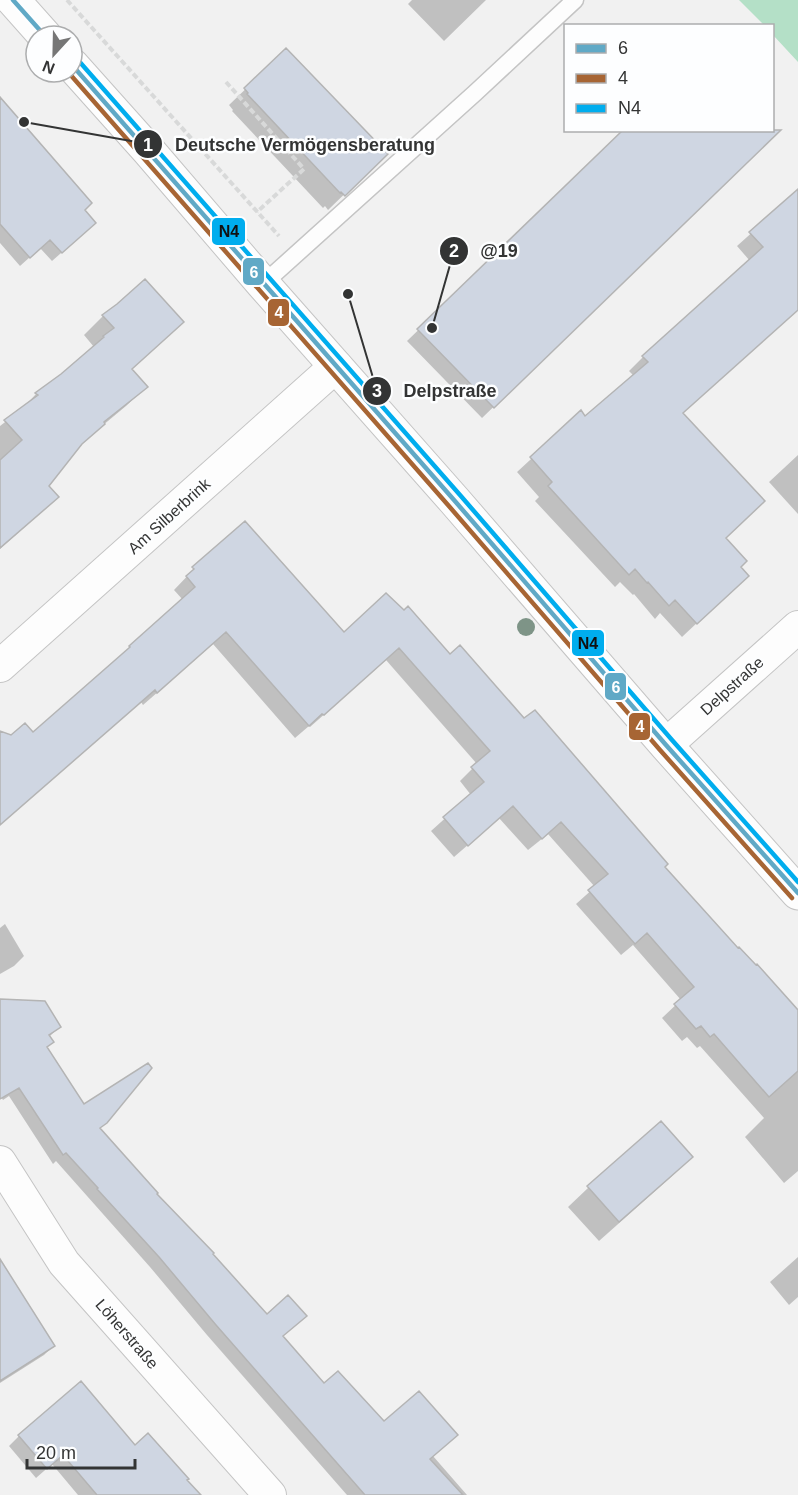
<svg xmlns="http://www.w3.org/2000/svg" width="798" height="1495" viewBox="0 0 798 1495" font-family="Arial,sans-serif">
  <rect width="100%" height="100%" fill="#f1f1f1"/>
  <path fill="#b4e0c7" d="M 739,0 L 798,0 L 798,62 L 773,35 L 772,26 L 764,25 Z"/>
  <path fill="#0003" d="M 412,0 L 486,0 L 444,41 L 408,4 Z
    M 286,50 L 386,154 L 328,210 L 325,206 L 323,208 L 232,111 L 233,110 L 229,105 Z
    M 0,99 L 83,210 L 85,232 L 52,261 L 40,248 L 20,266 L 0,243 Z
    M 625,130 L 768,141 L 482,418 L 407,341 Z
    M 798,191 L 798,289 L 681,414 L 724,539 L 739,567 L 733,589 L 682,637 L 660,613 L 655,619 L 634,594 L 633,595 L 620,582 L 615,587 L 535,501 L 539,497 L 517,472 L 581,413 L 585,418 L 634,376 L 629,371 L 643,357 L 750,261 L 737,246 Z
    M 117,305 L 130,370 L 146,387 L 126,406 L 96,431 L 75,451 L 47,486 L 57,497 L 37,516 L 0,549 L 0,426 L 22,409 L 36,394 L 62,375 L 94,347 L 84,335 L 103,316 Z
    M 798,455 L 798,514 L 769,482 Z
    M 245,523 L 344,634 L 450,656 L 524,720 L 663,867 L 738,950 L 798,1013 L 798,1171 L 784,1183 L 745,1137 L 764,1118 L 700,1046 L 697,1048 L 687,1037 L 682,1041 L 662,1018 L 681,1000 L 633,945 L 621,955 L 576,904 L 595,887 L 548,834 L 528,850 L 499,818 L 454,857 L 431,831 L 471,795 L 460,781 L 477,764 L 386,660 L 310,727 L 309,726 L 295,738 L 213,644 L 143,705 L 141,702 L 0,825 L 0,746 L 32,734 L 183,600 L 174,590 L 194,569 Z
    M 5,924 L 24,956 L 14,966 L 0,974 L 0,928 Z
    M 0,1001 L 59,1027 L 49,1037 L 46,1048 L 99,1129 L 324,1385 L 433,1456 L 467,1495 L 347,1495 L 207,1335 L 150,1267 L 56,1161 L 53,1164 L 9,1096 L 3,1100 L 0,1095 Z
    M 661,1123 L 691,1157 L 671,1177 L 599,1241 L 568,1207 L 588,1188 Z
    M 798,1257 L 798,1297 L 789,1305 L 770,1282 Z
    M 0,1263 L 53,1346 L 44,1355 L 0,1383 Z
    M 19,1436 L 135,1447 L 185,1480 L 199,1495 L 78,1495 L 52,1464 L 36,1478 L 9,1446 Z"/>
  <path fill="#cfd6e2" stroke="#b4b4b4" stroke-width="1.5" d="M 286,48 L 388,154 L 345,196 L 341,192 L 340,193 L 247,94 L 248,93 L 244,88 Z
    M 0,97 L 92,203 L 85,210 L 96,223 L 62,253 L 50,240 L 30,258 L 0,224 Z
    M 623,130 L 781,130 L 494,408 L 417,329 Z
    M 798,189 L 798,310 L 683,413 L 765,501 L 726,538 L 747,561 L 741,567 L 749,576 L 697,624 L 675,600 L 669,606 L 648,582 L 647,583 L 635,569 L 629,575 L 548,486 L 552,482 L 530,457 L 581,410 L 585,416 L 648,362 L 642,356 L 763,247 L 749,232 Z
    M 145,279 L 184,322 L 132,369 L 148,387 L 104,422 L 105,424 L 82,444 L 49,486 L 59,497 L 0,548 L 0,460 L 22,440 L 4,420 L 38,395 L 35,393 L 61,374 L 104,337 L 103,336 L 114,328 L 102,315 L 117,304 Z
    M 245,521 L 344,632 L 386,593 L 404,610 L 408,606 L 450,654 L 460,645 L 524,718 L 535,710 L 668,864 L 665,867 L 738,948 L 739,947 L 756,965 L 757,964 L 798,1010 L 798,1071 L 769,1097 L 714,1034 L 710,1037 L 701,1026 L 696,1029 L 674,1004 L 694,987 L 647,933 L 635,944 L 588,890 L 608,874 L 561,822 L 542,839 L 513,806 L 468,846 L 443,817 L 484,782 L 471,767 L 490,751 L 399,648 L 324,715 L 322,714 L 309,726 L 226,632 L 157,693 L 155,690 L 0,825 L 0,731 L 11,735 L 25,723 L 33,732 L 130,647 L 129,646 L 195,587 L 186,576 L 194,569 L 192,567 Z
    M 0,999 L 45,1001 L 61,1027 L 49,1035 L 54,1042 L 47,1047 L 84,1104 L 148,1063 L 152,1068 L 107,1123 L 100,1128 L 158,1193 L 157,1194 L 214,1253 L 213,1254 L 267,1314 L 288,1295 L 307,1316 L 283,1336 L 324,1383 L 338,1371 L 384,1421 L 419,1391 L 458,1435 L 430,1459 L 463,1495 L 365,1495 L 216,1325 L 159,1257 L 97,1189 L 98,1188 L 66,1153 L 63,1155 L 19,1088 L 0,1099 Z
    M 661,1121 L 693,1157 L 619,1222 L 587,1186 Z
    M 0,1259 L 55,1346 L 0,1381 Z
    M 81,1381 L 135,1445 L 148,1433 L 189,1479 L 187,1480 L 201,1495 L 97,1495 L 63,1455 L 47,1469 L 18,1435 Z"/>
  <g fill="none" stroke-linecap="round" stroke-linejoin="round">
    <defs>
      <path id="service" d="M 263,284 L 475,93 L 575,0"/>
      <path id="minor" d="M 0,666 L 336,366
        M 666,745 L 798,627
        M 0,1162 L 64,1263 L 270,1495"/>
      <path id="tertiary" d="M 13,0 L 45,36
        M 72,65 L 148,150 L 263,284 L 454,500 L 666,745 L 798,893"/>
    </defs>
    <use href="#service" stroke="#c4c4c4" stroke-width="19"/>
    <use href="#minor" stroke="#c4c4c4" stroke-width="34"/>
    <use href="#tertiary" stroke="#c4c4c4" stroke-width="35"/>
    <path stroke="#d8d9d9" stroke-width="4" stroke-dasharray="6 3" stroke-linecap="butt" d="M 67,0 L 279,236
      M 226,82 L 304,169 L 257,212"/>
    <use href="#service" stroke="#fdfdfd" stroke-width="16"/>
    <use href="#minor" stroke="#fdfdfd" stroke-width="32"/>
    <use href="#tertiary" stroke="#fdfdfd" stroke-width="33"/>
    <defs>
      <path id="bus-1" d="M 13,0 L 45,36
        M 72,65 L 454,500 L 666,745 L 798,893"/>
      <path id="bus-2" d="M 68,72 L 448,505 L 660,750 L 792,898"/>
      <path id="bus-3" d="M 78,60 L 460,495 L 672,740 L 798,882"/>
    </defs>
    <use href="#bus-1" stroke="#fdfeff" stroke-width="9"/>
    <use href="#bus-2" stroke="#fdfeff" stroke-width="9"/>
    <use href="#bus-3" stroke="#fdfeff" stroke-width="9"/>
    <use href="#bus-1" stroke="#60a9c6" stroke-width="4.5"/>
    <use href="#bus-2" stroke="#a76534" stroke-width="4.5"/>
    <use href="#bus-3" stroke="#00adee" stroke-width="4.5"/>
  </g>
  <circle fill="#7e9487" cx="526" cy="627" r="9"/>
  <g text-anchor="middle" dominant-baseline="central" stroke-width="5" stroke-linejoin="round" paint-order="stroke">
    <g font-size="16" fill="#333434" stroke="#fdfeff">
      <text transform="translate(169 516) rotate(-42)">Am Silberbrink</text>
      <text transform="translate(732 686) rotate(-42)">Delpstraße</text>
      <text transform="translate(127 1334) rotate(49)">Löherstraße</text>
    </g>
  </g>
  <path fill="none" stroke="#333434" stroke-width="2" d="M24 122L148 144M432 328L454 251M348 294L377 391"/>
  <g fill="#333434" stroke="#fdfeff" stroke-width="2">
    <circle cx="24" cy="122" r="6"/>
    <circle cx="432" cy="328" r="6"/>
    <circle cx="348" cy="294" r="6"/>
    <circle cx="148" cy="144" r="15"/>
    <circle cx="454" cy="251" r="15"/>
    <circle cx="377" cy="391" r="15"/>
  </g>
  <g font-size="18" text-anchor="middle" font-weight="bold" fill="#fff">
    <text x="148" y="151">1</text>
    <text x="454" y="257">2</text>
    <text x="377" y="397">3</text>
  </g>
  <g font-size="18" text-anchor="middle" font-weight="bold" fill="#333434" stroke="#fdfeff" stroke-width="5" stroke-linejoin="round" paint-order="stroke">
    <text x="305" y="151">Deutsche Vermögensberatung</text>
    <text x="499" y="257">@19</text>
    <text x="450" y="397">Delpstraße</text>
  </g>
  <g stroke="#fdfeff" stroke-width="2">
    <rect x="211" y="217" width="35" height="29" rx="6" fill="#00adee"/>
    <rect x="242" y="257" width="23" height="29" rx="6" fill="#60a9c6"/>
    <rect x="267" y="298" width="23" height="29" rx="6" fill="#a76534"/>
    <rect x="571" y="629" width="34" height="28" rx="6" fill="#00adee"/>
    <rect x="604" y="672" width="23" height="29" rx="6" fill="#60a9c6"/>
    <rect x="628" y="712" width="23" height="29" rx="6" fill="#a76534"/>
  </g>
  <g font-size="16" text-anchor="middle" font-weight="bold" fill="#fff">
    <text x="254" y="278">6</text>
    <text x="279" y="318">4</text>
    <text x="616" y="693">6</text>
    <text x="640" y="732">4</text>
  </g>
  <g font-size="16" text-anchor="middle" font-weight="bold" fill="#111">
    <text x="229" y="237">N4</text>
    <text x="588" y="649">N4</text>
  </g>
  <rect x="564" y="24" width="210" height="108" fill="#fdfeff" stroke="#acadae" stroke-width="1.5"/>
  <rect x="576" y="44" width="30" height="9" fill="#60a9c6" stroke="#acadae" stroke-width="1.5"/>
  <text x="618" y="54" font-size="18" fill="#333434">6</text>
  <rect x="576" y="74" width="30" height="9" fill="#a76534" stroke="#acadae" stroke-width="1.5"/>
  <text x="618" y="84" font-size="18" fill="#333434">4</text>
  <rect x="576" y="104" width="30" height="9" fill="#00adee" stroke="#acadae" stroke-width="1.5"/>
  <text x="618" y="114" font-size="18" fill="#333434">N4</text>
  <g transform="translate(54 54) rotate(202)"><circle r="28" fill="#fdfeff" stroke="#acadae" stroke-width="1.5"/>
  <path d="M0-4.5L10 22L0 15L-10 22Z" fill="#767676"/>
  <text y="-9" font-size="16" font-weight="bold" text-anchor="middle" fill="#333434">N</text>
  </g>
  <path d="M27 1459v9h108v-9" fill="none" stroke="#333434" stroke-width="3"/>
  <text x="36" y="1459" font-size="18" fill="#333434" stroke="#fdfeff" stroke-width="4.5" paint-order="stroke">20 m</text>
</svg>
